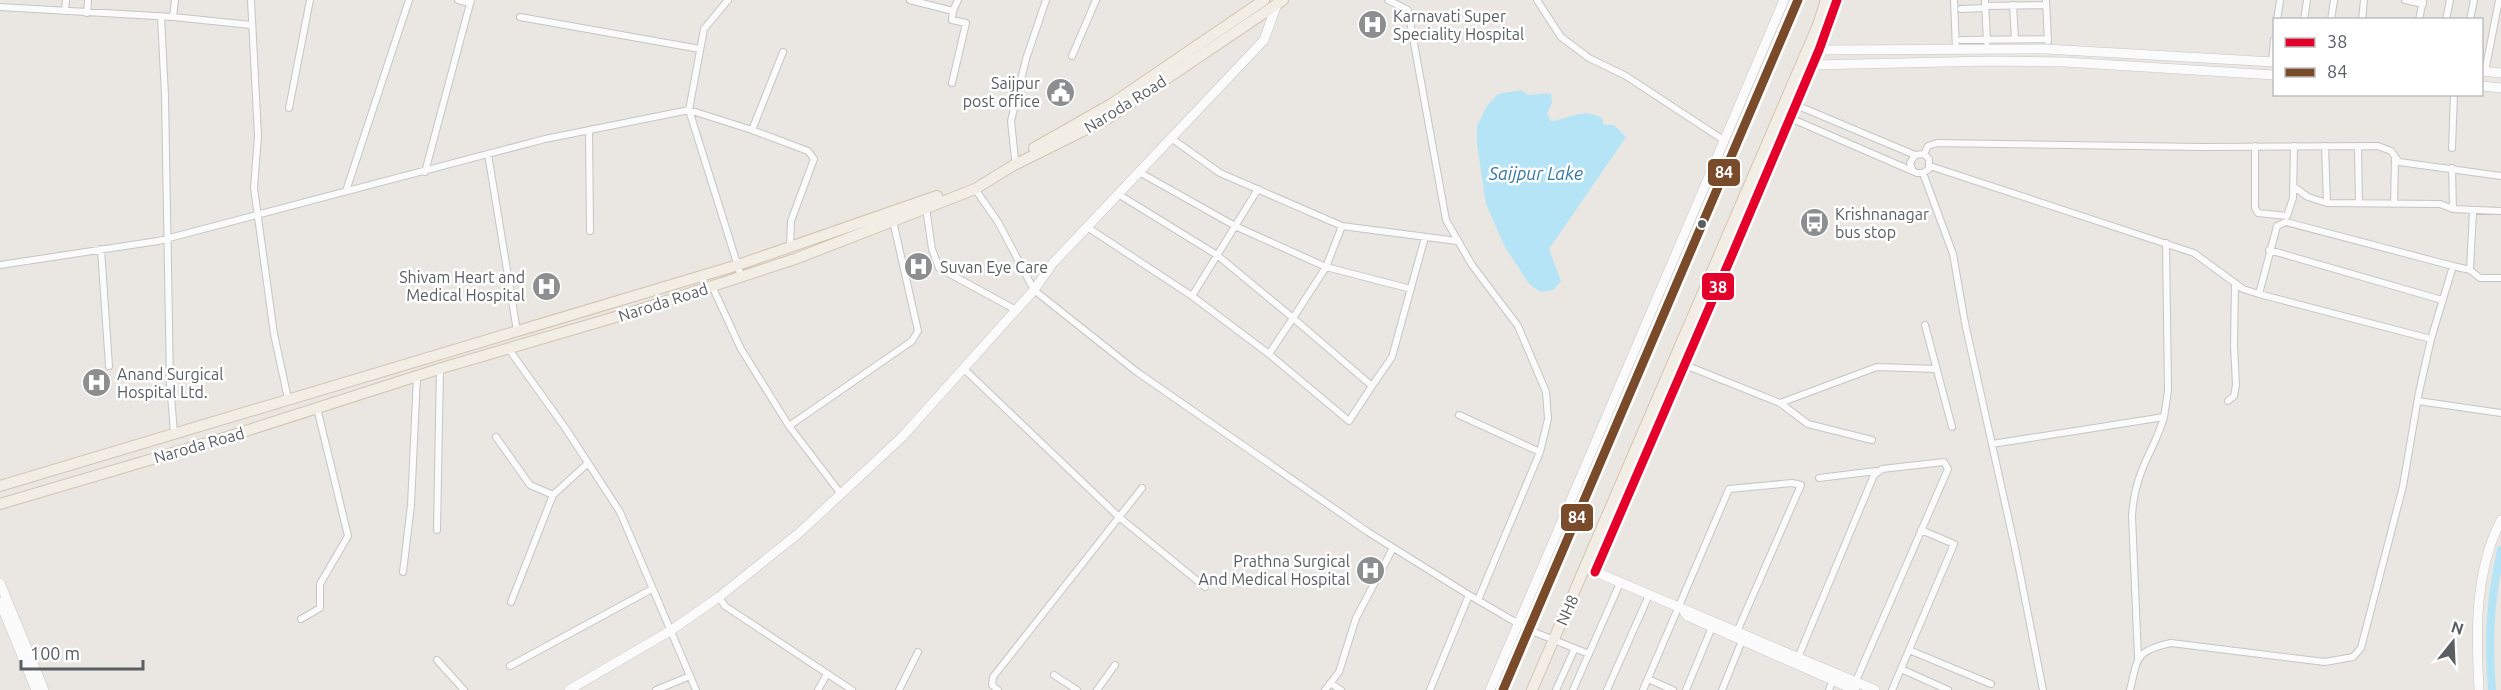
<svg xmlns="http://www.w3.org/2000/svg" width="2501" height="690" viewBox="0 0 2501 690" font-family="Ubuntu,sans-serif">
  <rect width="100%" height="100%" fill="#eae7e3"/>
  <path fill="#b5e4f7" d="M 1521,90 L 1528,95 L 1551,93 L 1552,103 L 1547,114 L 1551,121 C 1570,119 1583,107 1602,118 L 1604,125 L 1614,125 L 1626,137 L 1549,249 L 1561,281 L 1553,290 L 1541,292 L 1530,285 L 1505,247 L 1486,204 L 1477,144 L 1477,126 L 1487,106 L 1498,94 Z"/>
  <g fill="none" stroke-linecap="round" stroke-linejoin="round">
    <path stroke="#b5e4f7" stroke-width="8" d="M 2492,690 C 2488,637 2490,602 2501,550"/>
    <defs>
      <path id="street" d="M 251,0 L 258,136 L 254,188 L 274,334 L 288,399
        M 458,0 L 470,3
        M 728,0 L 704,29 L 689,110 L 741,276
        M 910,0 L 953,11 L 958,0
        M 1388,0 L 1408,10 L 1446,220 L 1472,265 L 1518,326 L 1546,392 L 1548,419 L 1540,452 L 1478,600
        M 1537,0 L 1561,37 L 1589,58 L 1626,76 L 1725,141
        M 1954,0 L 1956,50
        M 1985,0 L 1987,42
        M 2046,0 L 2048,41
        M 2405,0 L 2423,4
        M 2013,5 L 2015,39
        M 1985,6 L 2046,5
        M 0,7 L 173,17 L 251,25
        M 1961,9 L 1985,8
        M 65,11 L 66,0
        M 87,13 L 88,0
        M 161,17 L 165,96 L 170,383 L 174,433
        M 173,17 L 175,0
        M 520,17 L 700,49
        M 2277,20 L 2280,0
        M 2304,20 L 2307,0
        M 2331,20 L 2334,0
        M 2362,20 L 2364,0
        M 2419,20 L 2423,0
        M 2446,20 L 2450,0
        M 2470,20 L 2474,0
        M 1961,40 L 2048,39
        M 1072,56 L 1096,0
        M 2272,62 L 2274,40
        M 2485,72 L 2499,0
        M 952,83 L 966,23 L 952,20 L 953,11
        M 1796,105 L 1915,155
        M 289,108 L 310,0
        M 1790,118 L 1917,173 L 1923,173 L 1929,169 L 1929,159 L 1924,154 L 1915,155 L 1910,163 L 1912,169
        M 589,130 L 590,231
        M 752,130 L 808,151 L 814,159 L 791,221 L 790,246
        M 1171,138 L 1220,173 L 1342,226 L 1457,241
        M 2255,146 L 2255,208 L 2258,213 L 2287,216 L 2293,198 L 2294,146
        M 2325,146 L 2327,203 L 2440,204 L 2453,209 L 2501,211
        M 2358,146 L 2359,204
        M 2452,148 L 2454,94
        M 488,154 L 517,331
        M 1924,154 L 1928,146 L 1937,143 L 2203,147 L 2378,146 L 2391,151 L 2399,162 L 2501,176
        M 1015,159 L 1011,121 L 1026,59 L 1046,0
        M 1930,166 L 2194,253 L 2243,289 L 2259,294 L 2431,339 L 2453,266 L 2286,222 L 2277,226 L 2259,294
        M 2452,168 L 2453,209
        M 425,172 L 471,0
        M 1139,172 L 1237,227 L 1326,267 L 1411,289
        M 1923,173 L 1953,254 L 1965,323 L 2015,548 L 2043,690
        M 2293,186 L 2308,197 L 2327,203
        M 975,189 L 998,222 L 1034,290 L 1137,372 L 1368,532 L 1469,595 L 1529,630 L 1589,654
        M 346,191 L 409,0
        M 1118,194 L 1217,255 L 1293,318 L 1326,267 L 1342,226
        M 2394,204 L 2395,159
        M 926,208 L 932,249 L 939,268 L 1016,310
        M 2473,211 L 2470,270 L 2480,278 L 2501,278
        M 1087,227 L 1192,296 L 1258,189
        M 101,249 L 109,366
        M 2269,250 L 2442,300
        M 0,265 L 158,241 L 545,139 L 689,110 L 752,130 L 783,52
        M 2453,266 L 2470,270
        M 712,286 L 741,349 L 789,426 L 841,494
        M 1192,296 L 1269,354 L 1349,421 L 1372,386
        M 1925,325 L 1952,427
        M 508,348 L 566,429 L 620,512 L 696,690
        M 1269,354 L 1293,318 L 1372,386 L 1392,357 L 1425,237
        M 1685,365 L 1780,403 L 1877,367 L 1937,369
        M 963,368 L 1119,517 L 1205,587
        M 2228,401 L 2234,396 L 2236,385 L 2234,346 L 2235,283
        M 2418,401 L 2501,413
        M 1780,403 L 1808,424 L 1872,440
        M 1459,415 L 1540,452
        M 789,426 L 912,341 L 918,331 L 893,221
        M 496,437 L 530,485 L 553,495
        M 1992,444 L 2164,417 L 2168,391 L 2166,243
        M 1819,478 L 1876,471
        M 437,530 L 440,368
        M 403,572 L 411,505 L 417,376
        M 719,597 L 725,606 L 852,690
        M 511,602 L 553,495 L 587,464
        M 301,619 L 320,608 L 320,584 L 348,536 L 317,408
        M 1909,650 L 1991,684
        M 2138,658 L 2132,516 C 2133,500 2136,485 2142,470 C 2149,452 2159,436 2164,417
        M 437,660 L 464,690
        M 1797,660 L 1874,475 L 1882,469 L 1944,462 L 1948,469 L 1855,683
        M 510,666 L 652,589
        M 1901,669 L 1948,690
        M 1054,675 L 1077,690
        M 1648,679 L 1673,690
        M 1330,683 L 1341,690
        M 656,690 L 690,676
        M 818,690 L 827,674
        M 899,690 L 918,652
        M 998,690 L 992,685 L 993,677 L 1142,488
        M 1097,690 L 1115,665
        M 1325,690 L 1339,672 L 1356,618 L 1393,548
        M 1430,690 L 1469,595
        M 1556,690 L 1575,648
        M 1573,690 L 1620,583
        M 1607,690 L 1649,595
        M 1643,690 L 1729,489 L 1792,483 L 1801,485 L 1736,634
        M 1686,690 L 1712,627
        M 1722,690 L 1743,638
        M 1829,690 L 1834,677
        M 1892,690 L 1954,544 L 1921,530
        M 2130,690 C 2138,657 2135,651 2171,643 L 2325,662 L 2353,657 L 2361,648 L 2403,486 L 2419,392 L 2431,339"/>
      <path id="secondary" d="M 2274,62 L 2046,49 L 1819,50 L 1804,56 L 1812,65 L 1991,61 L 2065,62 L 2274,75
        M 2482,71 L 2501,73
        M 2482,86 L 2501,88
        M 1591,570 L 1875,690
        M 1595,572 L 1732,255 L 1819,50 L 1837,0
        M 0,583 L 44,690
        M 0,602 L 36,690
        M 1684,611 L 1687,616 L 1855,690
        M 569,690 L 670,631 L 719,597 L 799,533 L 902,437 L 1034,290 L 1053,263 L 1264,40 L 1277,4
        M 1490,690 L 1784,0
        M 2479,690 C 2476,633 2474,573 2501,520"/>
      <path id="primary" d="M 1034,148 L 1113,103 L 1264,0
        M 0,486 L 738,265 L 937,196
        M 0,504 L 227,437 L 445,367 L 636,311 L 795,259 L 893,221 L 975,189 L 1014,165 L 1107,119 L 1283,0
        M 1503,690 L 1798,0
        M 1532,690 L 1818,25 L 1826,0"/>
    </defs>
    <use href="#street" stroke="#c5c5c4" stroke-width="8"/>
    <use href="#secondary" stroke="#c6c6c6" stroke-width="10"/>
    <use href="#primary" stroke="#d3c4af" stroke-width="12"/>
    <use href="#street" stroke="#fcfbfb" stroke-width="6"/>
    <use href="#secondary" stroke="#fcfbfb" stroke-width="9"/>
    <use href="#primary" stroke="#f2eee6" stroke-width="10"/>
    <defs>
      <path id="bus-1" d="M 1595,572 L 1732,255 L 1819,50 L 1837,0"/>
      <path id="bus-2" d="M 1503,690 L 1798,0"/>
    </defs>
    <use href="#bus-1" stroke="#fff" stroke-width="14"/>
    <use href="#bus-2" stroke="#fff" stroke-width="14"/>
    <use href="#bus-1" stroke="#e4002b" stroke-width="9"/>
    <use href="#bus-2" stroke="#7a4b2a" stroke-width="9"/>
  </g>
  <defs>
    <symbol id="hospital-disc" viewBox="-11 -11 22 22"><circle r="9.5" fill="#8c8e8f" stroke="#fff"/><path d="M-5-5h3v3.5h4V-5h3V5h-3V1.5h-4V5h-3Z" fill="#fff"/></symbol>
    <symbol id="civic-disc" viewBox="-11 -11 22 22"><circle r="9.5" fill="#8c8e8f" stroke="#fff"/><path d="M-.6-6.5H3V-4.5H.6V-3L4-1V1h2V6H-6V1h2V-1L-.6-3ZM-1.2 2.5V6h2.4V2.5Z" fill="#fff"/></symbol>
    <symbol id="bus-disc" viewBox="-11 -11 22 22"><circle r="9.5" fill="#8c8e8f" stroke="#fff"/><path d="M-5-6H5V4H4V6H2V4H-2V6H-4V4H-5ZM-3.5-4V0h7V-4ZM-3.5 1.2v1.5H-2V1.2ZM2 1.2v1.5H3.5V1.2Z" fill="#fff"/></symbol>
  </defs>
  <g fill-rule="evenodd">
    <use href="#hospital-disc" x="1356" y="8" width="33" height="33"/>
    <use href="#civic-disc" x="1044" y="76" width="33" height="33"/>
    <use href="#bus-disc" x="1798" y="206" width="33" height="33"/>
    <use href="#hospital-disc" x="902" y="250" width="33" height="33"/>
    <use href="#hospital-disc" x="530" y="270" width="33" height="33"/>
    <use href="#hospital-disc" x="80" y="366" width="33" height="33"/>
    <use href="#hospital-disc" x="1354" y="554" width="33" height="33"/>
  </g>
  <circle fill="#595e62" stroke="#fff" stroke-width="2" cx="1702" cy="224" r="5"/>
  <g text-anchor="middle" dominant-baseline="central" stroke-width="5" stroke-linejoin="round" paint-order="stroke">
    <g font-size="16" fill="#595e62" stroke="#fff" text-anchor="start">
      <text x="1393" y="16">Karnavati Super<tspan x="1393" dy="18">Speciality Hospital</tspan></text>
      <text x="1040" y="83" text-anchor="end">Saijpur<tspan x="1040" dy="18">post office</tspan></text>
      <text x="1835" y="214">Krishnanagar<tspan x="1835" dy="18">bus stop</tspan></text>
      <text x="940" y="267">Suvan Eye Care</text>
      <text x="525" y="277" text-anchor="end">Shivam Heart and<tspan x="525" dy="18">Medical Hospital</tspan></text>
      <text x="117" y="374">Anand Surgical<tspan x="117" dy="18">Hospital Ltd.</tspan></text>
      <text x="1350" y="561" text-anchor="end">Prathna Surgical<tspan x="1350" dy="18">And Medical Hospital</tspan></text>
    </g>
    <g font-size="16" fill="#595e62" stroke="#fff">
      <text transform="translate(1125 104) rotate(-32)">Naroda Road</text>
      <text transform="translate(663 302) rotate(-18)">Naroda Road</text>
      <text transform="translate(199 445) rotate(-16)">Naroda Road</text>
      <text transform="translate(1567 610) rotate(-66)">NH8</text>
    </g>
    <g font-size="18" font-style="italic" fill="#3079a5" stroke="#fff">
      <text x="1536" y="173">Saijpur Lake</text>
    </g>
  </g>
  <g stroke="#fff" stroke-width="2">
    <rect x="1707" y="158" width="34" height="29" rx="6" fill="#7a4b2a"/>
    <rect x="1701" y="272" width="34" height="29" rx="6" fill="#e4002b"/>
    <rect x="1560" y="503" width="34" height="29" rx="6" fill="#7a4b2a"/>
  </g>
  <g font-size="16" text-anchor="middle" font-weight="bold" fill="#fff">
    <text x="1724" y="178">84</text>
    <text x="1718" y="293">38</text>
    <text x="1577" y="523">84</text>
  </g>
  <rect x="2273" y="18" width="210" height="78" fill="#ffffff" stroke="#bdbfc0" stroke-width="1.5"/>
  <rect x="2285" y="38" width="30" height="9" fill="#e4002b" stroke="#bdbfc0" stroke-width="1.5"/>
  <text x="2327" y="48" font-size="18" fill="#595e62">38</text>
  <rect x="2285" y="68" width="30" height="9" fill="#7a4b2a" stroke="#bdbfc0" stroke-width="1.5"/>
  <text x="2327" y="78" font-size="18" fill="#595e62">84</text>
  <g transform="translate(2453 642) rotate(18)" stroke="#ffffff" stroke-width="4.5" paint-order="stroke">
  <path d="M0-4.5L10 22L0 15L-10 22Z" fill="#595e62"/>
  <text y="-9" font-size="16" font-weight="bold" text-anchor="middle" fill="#595e62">N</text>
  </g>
  <path d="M21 660v9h122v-9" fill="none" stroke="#595e62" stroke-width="3"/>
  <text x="30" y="660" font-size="18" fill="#595e62" stroke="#ffffff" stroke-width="4.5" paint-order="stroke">100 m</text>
</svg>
